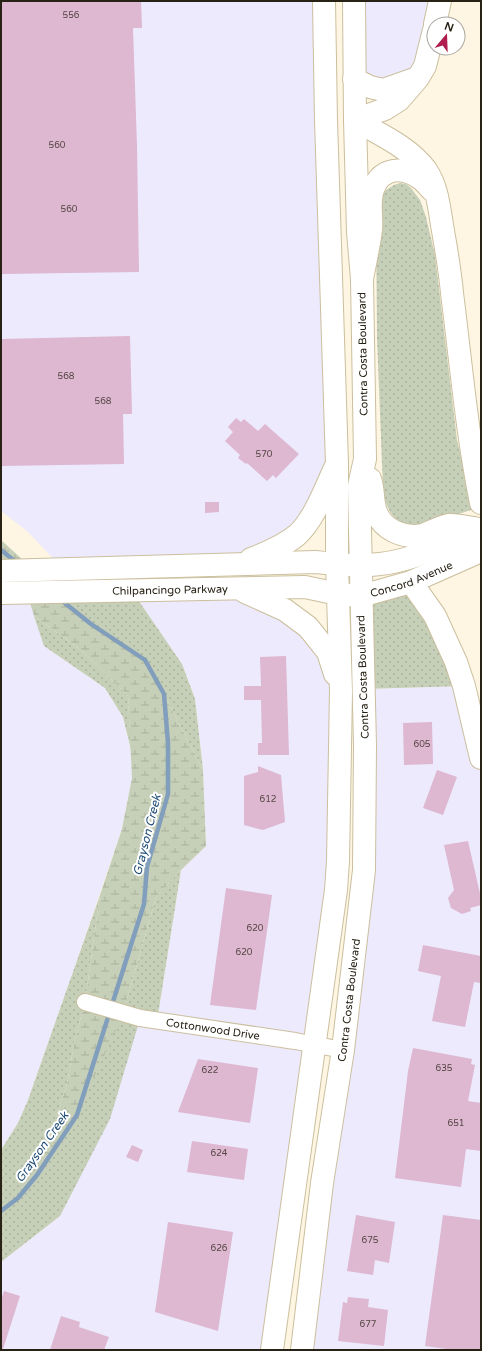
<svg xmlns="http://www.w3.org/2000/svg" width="482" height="1351" viewBox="0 0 482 1351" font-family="'Varela Round',sans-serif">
  <defs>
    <pattern id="grass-dots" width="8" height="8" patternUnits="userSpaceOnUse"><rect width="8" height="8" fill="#c6cfb7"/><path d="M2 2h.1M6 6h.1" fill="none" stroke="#aab19c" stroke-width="1.8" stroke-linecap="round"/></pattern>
    <pattern id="wetland-marsh" width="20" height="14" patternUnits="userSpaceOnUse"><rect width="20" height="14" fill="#c6cfb7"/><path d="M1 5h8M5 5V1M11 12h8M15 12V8" fill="none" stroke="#aab19c"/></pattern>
  </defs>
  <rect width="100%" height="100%" fill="#fef6e2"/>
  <path fill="#eceafc" d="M 1,1 L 324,1 L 337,464 L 311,517 L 273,551 L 63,569 L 28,532 L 1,511 Z
    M 354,1 L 440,1 L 425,66 L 383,90 L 354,79 Z
    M 238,589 L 308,627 L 341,691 L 338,861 L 272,1350 L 1,1350 L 1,1262 L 60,1216 L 140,1018 L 157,1021 L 181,870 L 206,846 L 203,770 L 195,699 L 182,664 L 132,591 Z
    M 1,593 L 27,593 L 44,646 L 105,688 L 123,717 L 131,750 L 132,778 L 122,829 L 65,995 L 28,1100 L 18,1123 L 1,1150 Z
    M 464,686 L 481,758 L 481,1350 L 302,1350 L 343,1050 L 364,689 Z"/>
  <path fill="url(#grass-dots)" d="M 400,183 L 406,184 L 411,188 L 420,200 L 426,217 L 435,255 L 457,440 L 468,485 L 471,510 C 435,521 390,545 383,489 L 377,338 L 376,213 L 383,192 L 394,185 Z
    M 411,582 L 464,686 L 364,689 L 361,596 Z
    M 132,591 L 182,664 L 195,699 L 203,770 L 164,694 L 91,624 L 54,593 Z
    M 34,616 L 81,650 L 128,696 L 131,750 L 123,717 L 105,688 L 44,646 Z
    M 181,870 L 157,1021 L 140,1019 L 110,1119 L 60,1216 L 1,1262 L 1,1150 L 18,1123 L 28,1100 L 100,895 L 85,1002 L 75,1039 L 67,1084 L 38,1173 L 123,1014 L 156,897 Z"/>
  <path fill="url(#wetland-marsh)" d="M 1,540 L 34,570 L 1,571 Z
    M 27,593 L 54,593 L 91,624 L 145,660 L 164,694 L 203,770 L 206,846 L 181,870 L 156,897 L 123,1014 L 77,1115 L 37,1175 L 67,1084 L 75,1039 L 85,1002 L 100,895 L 122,829 L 132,778 L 128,696 L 81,650 L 34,616 Z"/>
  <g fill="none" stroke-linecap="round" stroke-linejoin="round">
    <path stroke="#819ebd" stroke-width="4.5" d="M 1,550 L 17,563
      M 1,1211 L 18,1198 L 37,1175 L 77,1115 L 144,904 L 147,867 L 168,794 L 168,743 L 164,694 L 145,660 L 91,624 L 61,600"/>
  </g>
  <path fill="#deb7d1" d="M 1,1 L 141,1 L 142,28 L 133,28 L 137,146 L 139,272 L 1,274 Z
    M 130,336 L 132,414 L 123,414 L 124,464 L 1,466 L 1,339 Z
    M 236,418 L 241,422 L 244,419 L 258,431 L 265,424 L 299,454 L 276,478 L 273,475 L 267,481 L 247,463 L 246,464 L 238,458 L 240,455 L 225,441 L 233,432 L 228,427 Z
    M 205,502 L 219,502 L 219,512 L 205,513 Z
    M 286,656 L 289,755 L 258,755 L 258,743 L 262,743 L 261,700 L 244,700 L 244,686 L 261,686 L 260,657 Z
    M 432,722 L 433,764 L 404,765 L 403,723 Z
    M 258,766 L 281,775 L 285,822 L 263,830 L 244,825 L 244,776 L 258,772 Z
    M 437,770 L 457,777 L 443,815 L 423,808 Z
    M 468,841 L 481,898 L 481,905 L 470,908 L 471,911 L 462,914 L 451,908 L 448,898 L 454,890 L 444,845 Z
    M 226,888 L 272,895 L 256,1010 L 210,1005 Z
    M 423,945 L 481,956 L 481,983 L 474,982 L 465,1027 L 432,1021 L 441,976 L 418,971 Z
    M 413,1048 L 472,1059 L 471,1064 L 475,1065 L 468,1101 L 481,1103 L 481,1151 L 466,1149 L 461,1187 L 395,1178 L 408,1071 Z
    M 198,1059 L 258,1068 L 250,1123 L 178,1112 Z
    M 192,1141 L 248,1149 L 244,1180 L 187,1172 Z
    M 132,1145 L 143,1150 L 138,1162 L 126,1157 Z
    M 356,1215 L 395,1222 L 389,1263 L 375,1260 L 373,1275 L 347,1271 Z
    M 443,1215 L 481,1220 L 481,1350 L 454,1350 L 425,1346 Z
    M 168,1222 L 233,1232 L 218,1331 L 155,1312 Z
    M 4,1291 L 20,1296 L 3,1349 L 1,1348 L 1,1300 Z
    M 348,1297 L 369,1299 L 368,1307 L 388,1310 L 384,1346 L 338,1341 L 343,1302 L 347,1303 Z
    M 61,1316 L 80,1322 L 79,1327 L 109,1337 L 104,1350 L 50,1350 Z"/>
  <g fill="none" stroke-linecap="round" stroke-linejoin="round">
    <defs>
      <g id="street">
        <path id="s1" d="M 85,1002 L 140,1018 L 295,1041 L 343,1050"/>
      </g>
      <g id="secondary">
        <path d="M 370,479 C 374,490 372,501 376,512 C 383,530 404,539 423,535 C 431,532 440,527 449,525 C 457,524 471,528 480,529"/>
        <path d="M 251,559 C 267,553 284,546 297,535 C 314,520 325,489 335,468"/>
        <path d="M 1,571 L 315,562 C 336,564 358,567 380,564 C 412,561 450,542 481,530"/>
        <path d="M 245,592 L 285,610 L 308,627 L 328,652 L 335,674"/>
        <path id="s2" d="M 1,593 L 305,587 L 338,594 L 361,596 L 411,582 L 481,551"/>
        <path d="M 272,1350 L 336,890 L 338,861 L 341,691 L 337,564 L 337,464 L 326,120 L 324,1"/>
        <path id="s3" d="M 302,1350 L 322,1183 L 343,1050 L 364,870 L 365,746 L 359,486 L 365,459 L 362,279 L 358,232 L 355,120 L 354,1"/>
      </g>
      <path id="highway" d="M 435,24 L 440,1
        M 354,79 L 370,87 L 383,90 L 417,78
        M 355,120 C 379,134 409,147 426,170 C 437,186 439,206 442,225 C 446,248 450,270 452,293 C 461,364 467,434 481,503
        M 355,120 L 385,109 L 399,100 L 418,78 L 425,66 L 434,30
        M 362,279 C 365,263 369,246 371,230 C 372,220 370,209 371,199 C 374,171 398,162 421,179 C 425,182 428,186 432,190
        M 411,582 L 435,616 L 456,662 L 464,686 L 481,758"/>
    </defs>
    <use href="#street" stroke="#cbbf9e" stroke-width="18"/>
    <use href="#secondary" stroke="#cbbf9e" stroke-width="24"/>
    <use href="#highway" stroke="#cbbf9e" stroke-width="24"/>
    <use href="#street" stroke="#fff" stroke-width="16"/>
    <use href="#secondary" stroke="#fff" stroke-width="22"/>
    <use href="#highway" stroke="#fff" stroke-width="22"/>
  </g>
  <g text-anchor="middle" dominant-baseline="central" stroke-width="4" stroke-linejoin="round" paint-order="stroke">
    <g font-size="9" fill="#554744">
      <text x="71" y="15">556</text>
      <text x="57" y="145">560</text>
      <text x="69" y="209">560</text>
      <text x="66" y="376">568</text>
      <text x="103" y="401">568</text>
      <text x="264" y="454">570</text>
      <text x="422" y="744">605</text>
      <text x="268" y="799">612</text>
      <text x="255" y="928">620</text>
      <text x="244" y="952">620</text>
      <text x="444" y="1068">635</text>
      <text x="210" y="1070">622</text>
      <text x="456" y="1123">651</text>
      <text x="219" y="1153">624</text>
      <text x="370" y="1240">675</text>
      <text x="219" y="1248">626</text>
      <text x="368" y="1324">677</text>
    </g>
    <g font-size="11" fill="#272215" stroke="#fff">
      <text transform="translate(363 354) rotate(-91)">Contra Costa Boulevard</text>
      <text stroke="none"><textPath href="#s2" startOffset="414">Concord Avenue</textPath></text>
      <text stroke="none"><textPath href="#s2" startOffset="169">Chilpancingo Parkway</textPath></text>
      <text transform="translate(363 677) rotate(-92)">Contra Costa Boulevard</text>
      <text stroke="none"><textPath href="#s3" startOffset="353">Contra Costa Boulevard</textPath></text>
      <text stroke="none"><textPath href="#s1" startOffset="131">Cottonwood Drive</textPath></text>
    </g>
    <g font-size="12" font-style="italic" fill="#204d77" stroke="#fff">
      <text transform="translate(147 835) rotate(-76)">Grayson Creek</text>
      <text transform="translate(42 1147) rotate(-55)">Grayson Creek</text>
    </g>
  </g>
  <rect width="482" height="1351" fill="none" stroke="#272215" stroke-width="4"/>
  <g transform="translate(446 36) rotate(19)"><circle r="19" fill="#ffffff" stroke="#a9a7a1"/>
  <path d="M0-3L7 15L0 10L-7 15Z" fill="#af1e4e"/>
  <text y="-6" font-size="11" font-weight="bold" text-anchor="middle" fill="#272215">N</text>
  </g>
</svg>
